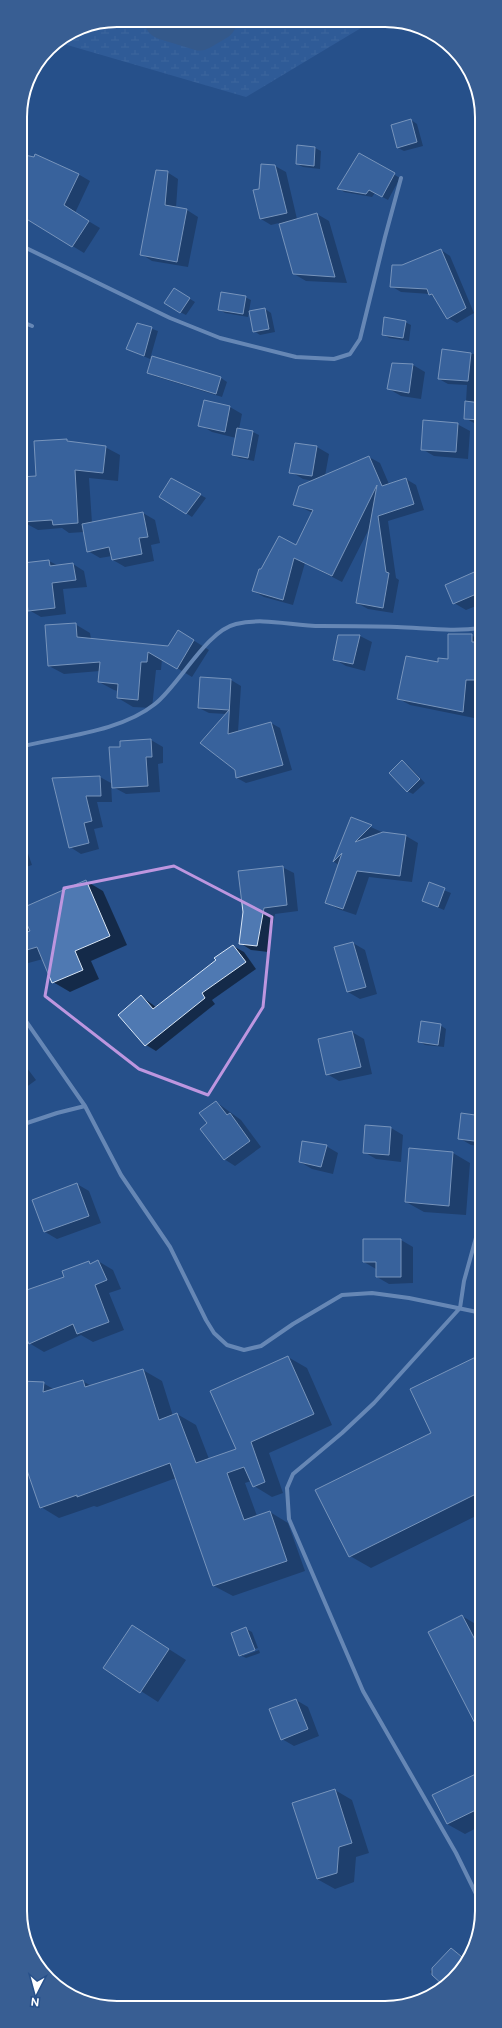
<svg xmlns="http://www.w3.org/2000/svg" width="502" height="2028" viewBox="0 0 502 2028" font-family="'Public Sans',sans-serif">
  <defs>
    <pattern id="wetland-marsh" width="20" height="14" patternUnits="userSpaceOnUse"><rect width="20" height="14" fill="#3b69a7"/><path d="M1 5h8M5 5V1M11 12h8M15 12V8" fill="none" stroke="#5880b4"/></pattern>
  </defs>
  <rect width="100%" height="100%" fill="#27508a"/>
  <path fill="url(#wetland-marsh)" d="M 117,20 L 371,22 L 246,97 L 57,42 L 80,27 Z"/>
  <path fill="#0007" d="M 434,33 L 448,45 L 433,38 Z
    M 476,92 L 479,100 L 475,97 Z
    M 411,120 L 417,124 L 423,146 L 404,151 L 398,148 Z
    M 298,146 L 315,148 L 321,151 L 320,169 L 303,167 L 297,164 Z
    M 359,154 L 400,178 L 388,200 L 375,193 L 372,197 L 344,192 L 339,188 Z
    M 275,166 L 286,172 L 297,219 L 317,214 L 329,221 L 347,283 L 306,281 L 294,274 L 279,223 L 271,225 L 261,219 L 260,190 Z
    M 167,172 L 178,179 L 176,208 L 187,210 L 198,217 L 188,267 L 152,261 L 141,254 Z
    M 78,174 L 90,181 L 75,213 L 100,228 L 84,253 L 28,219 Z
    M 441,250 L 450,256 L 474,313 L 457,323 L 448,318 L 435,298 L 430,294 L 401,292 L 391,286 L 402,266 Z
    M 174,289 L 195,302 L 186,315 L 180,312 Z
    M 245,297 L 251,300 L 248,317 L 225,313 L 219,309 Z
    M 265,309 L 271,313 L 275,332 L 260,335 L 254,331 Z
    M 405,322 L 411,325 L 409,341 L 389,338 L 383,334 Z
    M 138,324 L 158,331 L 150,359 L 127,349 Z
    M 443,350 L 481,355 L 481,424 L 474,423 L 465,418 L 467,385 L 448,384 L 439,379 Z
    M 153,358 L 221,378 L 227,382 L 222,397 L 154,376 L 148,373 Z
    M 413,365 L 425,372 L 421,399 L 401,396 L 389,389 Z
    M 205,401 L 230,407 L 242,414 L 239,429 L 253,432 L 259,435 L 254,461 L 239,458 L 233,455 L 236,438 L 212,432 L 200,425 Z
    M 457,424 L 470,431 L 468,459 L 434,456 L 422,449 Z
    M 66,440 L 71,442 L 105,447 L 120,455 L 118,481 L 89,478 L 92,523 L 143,513 L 155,520 L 160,543 L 151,545 L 154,561 L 125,567 L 113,560 L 112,556 L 100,558 L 88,551 L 84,532 L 69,533 L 62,528 L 38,530 L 23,522 L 20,504 L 20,478 L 37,477 Z
    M 296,444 L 317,447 L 329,454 L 325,476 L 369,457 L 380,463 L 389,484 L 406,479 L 416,485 L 424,510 L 388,521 L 396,578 L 399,580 L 393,613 L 368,609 L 357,603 L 371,525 L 342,582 L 305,563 L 293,605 L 264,597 L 253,591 L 297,547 L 313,513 L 294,504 L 313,481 L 303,479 L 291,472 Z
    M 171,479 L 206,498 L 192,517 L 160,496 Z
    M 49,561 L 59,566 L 73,564 L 84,571 L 87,587 L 63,589 L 66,614 L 41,617 L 29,610 L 27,592 L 20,591 L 20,571 L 24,571 L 24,563 Z
    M 481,571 L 481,604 L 466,610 L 454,603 L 446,585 Z
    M 75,624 L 90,633 L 91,639 L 169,647 L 193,640 L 209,650 L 192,677 L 162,659 L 161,670 L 156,670 L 152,708 L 133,707 L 118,698 L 118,691 L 114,690 L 99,682 L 100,671 L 64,674 L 49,666 Z
    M 471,635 L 481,641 L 481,686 L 477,686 L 474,718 L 410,705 L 399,699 L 439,663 L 449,660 Z
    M 339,636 L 360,636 L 372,642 L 365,671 L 346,666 L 334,659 Z
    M 201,678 L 231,680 L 241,686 L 238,732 L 271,723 L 280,728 L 292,770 L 246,783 L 237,778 L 236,769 L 202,743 L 226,714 L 209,713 L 199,708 Z
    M 151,740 L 163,747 L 163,763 L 158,764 L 160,792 L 126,794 L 113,787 Z
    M 402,761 L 408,765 L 425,783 L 413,794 L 407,791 Z
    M 100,777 L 111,783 L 112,802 L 97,802 L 103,827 L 94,829 L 99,849 L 81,854 L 70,847 L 53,779 Z
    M 20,809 L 24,821 L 20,822 Z
    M 351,818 L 384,833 L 406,836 L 418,843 L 412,882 L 369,877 L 356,915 L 338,909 L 326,902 L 339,865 L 334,862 Z
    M 20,842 L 25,845 L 32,865 L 20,869 Z
    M 282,867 L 294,873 L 298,911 L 275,914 L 268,952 L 251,950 L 240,943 Z
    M 86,881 L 103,891 L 127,945 L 91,961 L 99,979 L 70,992 L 53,982 L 43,959 L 21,965 L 20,910 Z
    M 429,884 L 451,893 L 444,910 L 423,901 Z
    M 353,943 L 365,950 L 377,994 L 360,999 L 348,992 Z
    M 233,946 L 244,952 L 256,969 L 212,1000 L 215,1004 L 156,1051 L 146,1045 L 141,996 L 156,1007 L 218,960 Z
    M 440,1025 L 446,1029 L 444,1047 L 425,1045 L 419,1041 Z
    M 352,1032 L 364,1039 L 372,1074 L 339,1081 L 327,1074 Z
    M 481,1038 L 481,1052 L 480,1052 Z
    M 21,1060 L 36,1080 L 21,1091 Z
    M 216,1102 L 241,1120 L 261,1147 L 235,1166 L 224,1159 Z
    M 482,1117 L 482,1146 L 471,1145 L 459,1138 Z
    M 366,1126 L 391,1128 L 403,1135 L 401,1162 L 376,1159 L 364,1152 Z
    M 326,1146 L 338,1153 L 333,1174 L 312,1169 L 300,1162 Z
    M 410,1149 L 453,1153 L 470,1163 L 466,1215 L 424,1212 L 406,1202 Z
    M 77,1184 L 89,1191 L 101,1223 L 57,1239 L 45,1232 Z
    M 364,1240 L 401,1240 L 413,1247 L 413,1283 L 389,1284 L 377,1277 L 376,1269 L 364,1262 Z
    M 98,1261 L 113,1270 L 121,1289 L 109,1293 L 124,1330 L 93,1342 L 81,1335 L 44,1352 L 29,1343 L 21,1324 L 21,1310 L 24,1309 L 21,1302 L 21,1293 L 66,1277 L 89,1262 L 92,1264 Z
    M 482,1355 L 482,1513 L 371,1568 L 350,1556 Z
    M 288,1357 L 307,1368 L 332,1425 L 269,1453 L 283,1493 L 272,1497 L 254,1486 L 251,1481 L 245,1483 L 257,1516 L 270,1512 L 288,1523 L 305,1571 L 233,1596 L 214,1586 L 176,1478 L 97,1507 L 94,1506 L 59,1518 L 41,1507 L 26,1464 L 21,1462 L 21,1382 L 43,1383 L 55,1390 L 82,1381 L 92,1386 L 143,1370 L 162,1381 L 173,1416 L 177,1414 L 196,1425 L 209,1459 L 237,1450 Z
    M 462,1616 L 479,1626 L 482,1630 L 482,1735 Z
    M 246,1629 L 252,1632 L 258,1648 L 243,1653 L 243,1656 L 259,1650 L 260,1653 L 246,1658 L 240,1655 Z
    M 150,1637 L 186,1660 L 158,1702 L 105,1668 Z
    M 296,1700 L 308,1707 L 319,1736 L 294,1746 L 282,1739 Z
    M 482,1772 L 482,1825 L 465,1834 L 447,1824 Z
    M 335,1790 L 352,1800 L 369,1853 L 356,1857 L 354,1882 L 335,1889 L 317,1879 Z
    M 451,1949 L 468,1959 L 458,1975 L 445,1985 L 430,1972 Z"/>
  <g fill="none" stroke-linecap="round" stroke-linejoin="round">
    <path stroke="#46648d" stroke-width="39" d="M 164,20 L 200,31 L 217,21"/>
  </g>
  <path fill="#4f79b2" stroke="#d8e6f7" d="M 411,119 L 417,142 L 397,148 L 391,125 Z
    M 297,145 L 315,147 L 314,166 L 296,164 Z
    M 359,153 L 395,173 L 382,197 L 369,190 L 366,194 L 337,189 Z
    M 20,154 L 34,157 L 35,154 L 79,174 L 64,205 L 89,221 L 72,247 L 20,215 Z
    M 261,164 L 275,165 L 287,213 L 260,219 L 253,190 L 259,189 Z
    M 156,170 L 168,171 L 165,205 L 187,209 L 177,262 L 140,255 Z
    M 317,213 L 335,277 L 293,274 L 279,224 Z
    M 441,249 L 466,308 L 447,319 L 432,294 L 429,295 L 427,289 L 390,287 L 392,265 L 402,265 Z
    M 174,288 L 190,298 L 180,313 L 164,303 Z
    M 221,292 L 246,296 L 243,314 L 218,310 Z
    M 265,308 L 269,329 L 253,332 L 249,311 Z
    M 384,317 L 406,321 L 403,338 L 382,335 Z
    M 137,323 L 152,327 L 144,356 L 126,349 Z
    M 442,349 L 471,353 L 468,381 L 438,379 Z
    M 152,356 L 221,377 L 216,394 L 147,373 Z
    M 392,363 L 413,364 L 409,393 L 387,389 Z
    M 204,400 L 230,406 L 225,432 L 198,426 Z
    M 465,401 L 481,403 L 481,420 L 464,419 Z
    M 423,420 L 458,423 L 456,452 L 421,450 Z
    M 237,428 L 253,431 L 248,458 L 232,455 Z
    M 67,439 L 67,441 L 106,446 L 103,473 L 75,470 L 78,523 L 53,525 L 52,520 L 22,522 L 20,477 L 36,476 L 34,441 Z
    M 295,443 L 317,446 L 312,476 L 289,473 Z
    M 369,456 L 382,486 L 406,478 L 414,504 L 378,516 L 386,572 L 389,573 L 383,608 L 356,603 L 377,485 L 332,576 L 294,558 L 283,600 L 252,591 L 259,569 L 261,569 L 279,536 L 296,545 L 313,510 L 293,505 L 299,486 Z
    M 171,478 L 201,494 L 186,514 L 159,497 Z
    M 143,512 L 148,537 L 139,538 L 142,554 L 112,560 L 109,547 L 87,552 L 82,524 Z
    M 49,560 L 50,566 L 73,563 L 76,580 L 52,583 L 55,608 L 28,611 L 25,585 L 20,586 L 20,570 L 23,570 L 23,563 Z
    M 481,569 L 481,592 L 453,604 L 445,585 Z
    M 76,623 L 77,637 L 168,646 L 178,630 L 194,640 L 177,669 L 148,652 L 147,662 L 141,662 L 138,700 L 117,698 L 118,684 L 98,682 L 100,662 L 48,666 L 45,625 Z
    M 448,634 L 472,634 L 472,642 L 481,642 L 481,680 L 466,680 L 463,712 L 397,699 L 406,656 L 438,662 L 438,658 L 448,659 Z
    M 338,635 L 360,635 L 353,664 L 333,660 Z
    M 200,677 L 231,679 L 228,734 L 271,722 L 283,765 L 236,778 L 235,770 L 200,743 L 229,710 L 198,708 Z
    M 151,739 L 152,757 L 146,757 L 148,786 L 112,788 L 109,747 L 120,747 L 120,741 Z
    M 402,760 L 420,779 L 407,792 L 389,773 Z
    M 100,776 L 101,796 L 86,796 L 92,821 L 84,823 L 89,843 L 69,848 L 52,778 Z
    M 351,817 L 372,825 L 355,842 L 383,832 L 406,835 L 400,876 L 357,871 L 343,909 L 325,903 L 342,853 L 333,862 Z
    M 283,866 L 287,905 L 264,908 L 257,946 L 239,944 L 243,912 L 238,871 Z
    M 86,880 L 110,936 L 75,951 L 83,970 L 52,983 L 37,947 L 20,952 L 20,934 L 30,931 L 20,909 Z
    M 429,882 L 445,888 L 438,907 L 422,901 Z
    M 353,942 L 366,987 L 347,992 L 334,947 Z
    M 233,945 L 246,962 L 202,993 L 205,998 L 145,1046 L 118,1015 L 141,995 L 153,1009 L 216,960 L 214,958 Z
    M 421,1021 L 441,1024 L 438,1045 L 418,1042 Z
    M 352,1031 L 361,1067 L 326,1075 L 318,1039 Z
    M 216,1101 L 227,1115 L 230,1113 L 250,1141 L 224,1160 L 200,1129 L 207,1123 L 199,1113 Z
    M 461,1113 L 482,1116 L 482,1142 L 458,1139 Z
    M 365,1125 L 391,1127 L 389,1155 L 363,1153 Z
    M 302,1141 L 327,1145 L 321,1167 L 299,1162 Z
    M 409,1148 L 453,1152 L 449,1206 L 405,1202 Z
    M 77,1183 L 89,1216 L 44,1232 L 32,1200 Z
    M 363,1239 L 401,1239 L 401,1277 L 376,1277 L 376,1262 L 363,1262 Z
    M 98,1260 L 107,1280 L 95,1285 L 109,1322 L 77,1334 L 73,1324 L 29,1344 L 21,1327 L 21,1292 L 64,1277 L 62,1271 L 89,1261 L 90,1264 Z
    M 482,1354 L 482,1491 L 349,1557 L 315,1490 L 431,1433 L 410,1389 Z
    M 288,1356 L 314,1414 L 251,1442 L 265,1482 L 253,1487 L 244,1467 L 227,1473 L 244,1520 L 270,1511 L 287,1561 L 213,1586 L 170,1463 L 77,1497 L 77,1495 L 40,1508 L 21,1453 L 21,1381 L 44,1382 L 43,1392 L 83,1380 L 85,1387 L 143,1369 L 159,1420 L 177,1413 L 196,1463 L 236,1449 L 210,1391 Z
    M 462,1615 L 482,1653 L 482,1737 L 428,1632 Z
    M 132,1625 L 169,1649 L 140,1693 L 103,1668 Z
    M 246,1627 L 255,1650 L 239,1656 L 231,1633 Z
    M 296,1699 L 308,1729 L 281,1740 L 269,1709 Z
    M 482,1771 L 482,1807 L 447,1824 L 432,1795 Z
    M 335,1789 L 352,1843 L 339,1847 L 337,1873 L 317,1879 L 292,1803 Z
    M 451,1948 L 467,1961 L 458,1975 L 444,1986 L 432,1975 L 432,1968 Z"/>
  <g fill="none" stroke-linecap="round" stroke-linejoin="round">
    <path stroke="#b4cbe9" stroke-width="4" d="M 20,245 L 170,318 L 220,338 L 296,357 L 334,359 L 350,354 L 360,339 L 385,237 L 401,178
      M 20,321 L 32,326
      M 20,608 L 22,747
      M 20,747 C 63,736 120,732 155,704 C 180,684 206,631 236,624 C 264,617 293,626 321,626 C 346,626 371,626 397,627 C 425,628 453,632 481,628
      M 21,1014 L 85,1106 L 121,1175 L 170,1247 L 206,1320 L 214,1333 L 227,1345 L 244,1350 L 261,1346 L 293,1324 L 342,1295 L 372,1293 L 409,1298 L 482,1313
      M 21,1125 L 57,1113 L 85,1106
      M 482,1216 L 464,1281 L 460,1308 L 374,1403 L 342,1433 L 293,1474 L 287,1488 L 289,1519 L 363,1691 L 456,1853 L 482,1906"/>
  </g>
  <path d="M0 0H502V2028H0ZM 174,866 L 272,917 L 263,1007 L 208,1095 L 139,1069 L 45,996 L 64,888 Z" fill="#27508a" fill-opacity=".55" fill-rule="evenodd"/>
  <path fill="none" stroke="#bd96df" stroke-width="3" stroke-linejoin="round" d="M 174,866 L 272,917 L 263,1007 L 208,1095 L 139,1069 L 45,996 L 64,888 Z"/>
  <path d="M0 0H502V2028H0ZM117 27H385A90 90 0 0 1 475 117V1911A90 90 0 0 1 385 2001H117A90 90 0 0 1 27 1911V117A90 90 0 0 1 117 27Z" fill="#385e93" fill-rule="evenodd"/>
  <path fill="none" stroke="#fff" stroke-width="2" d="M117 27H385A90 90 0 0 1 475 117V1911A90 90 0 0 1 385 2001H117A90 90 0 0 1 27 1911V117A90 90 0 0 1 117 27Z"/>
  <g transform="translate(36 1992) rotate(186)" stroke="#27508a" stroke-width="3" paint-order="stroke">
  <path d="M0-3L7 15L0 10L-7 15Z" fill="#ffffff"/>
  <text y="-6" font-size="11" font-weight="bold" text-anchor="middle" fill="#ffffff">N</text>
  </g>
</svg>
